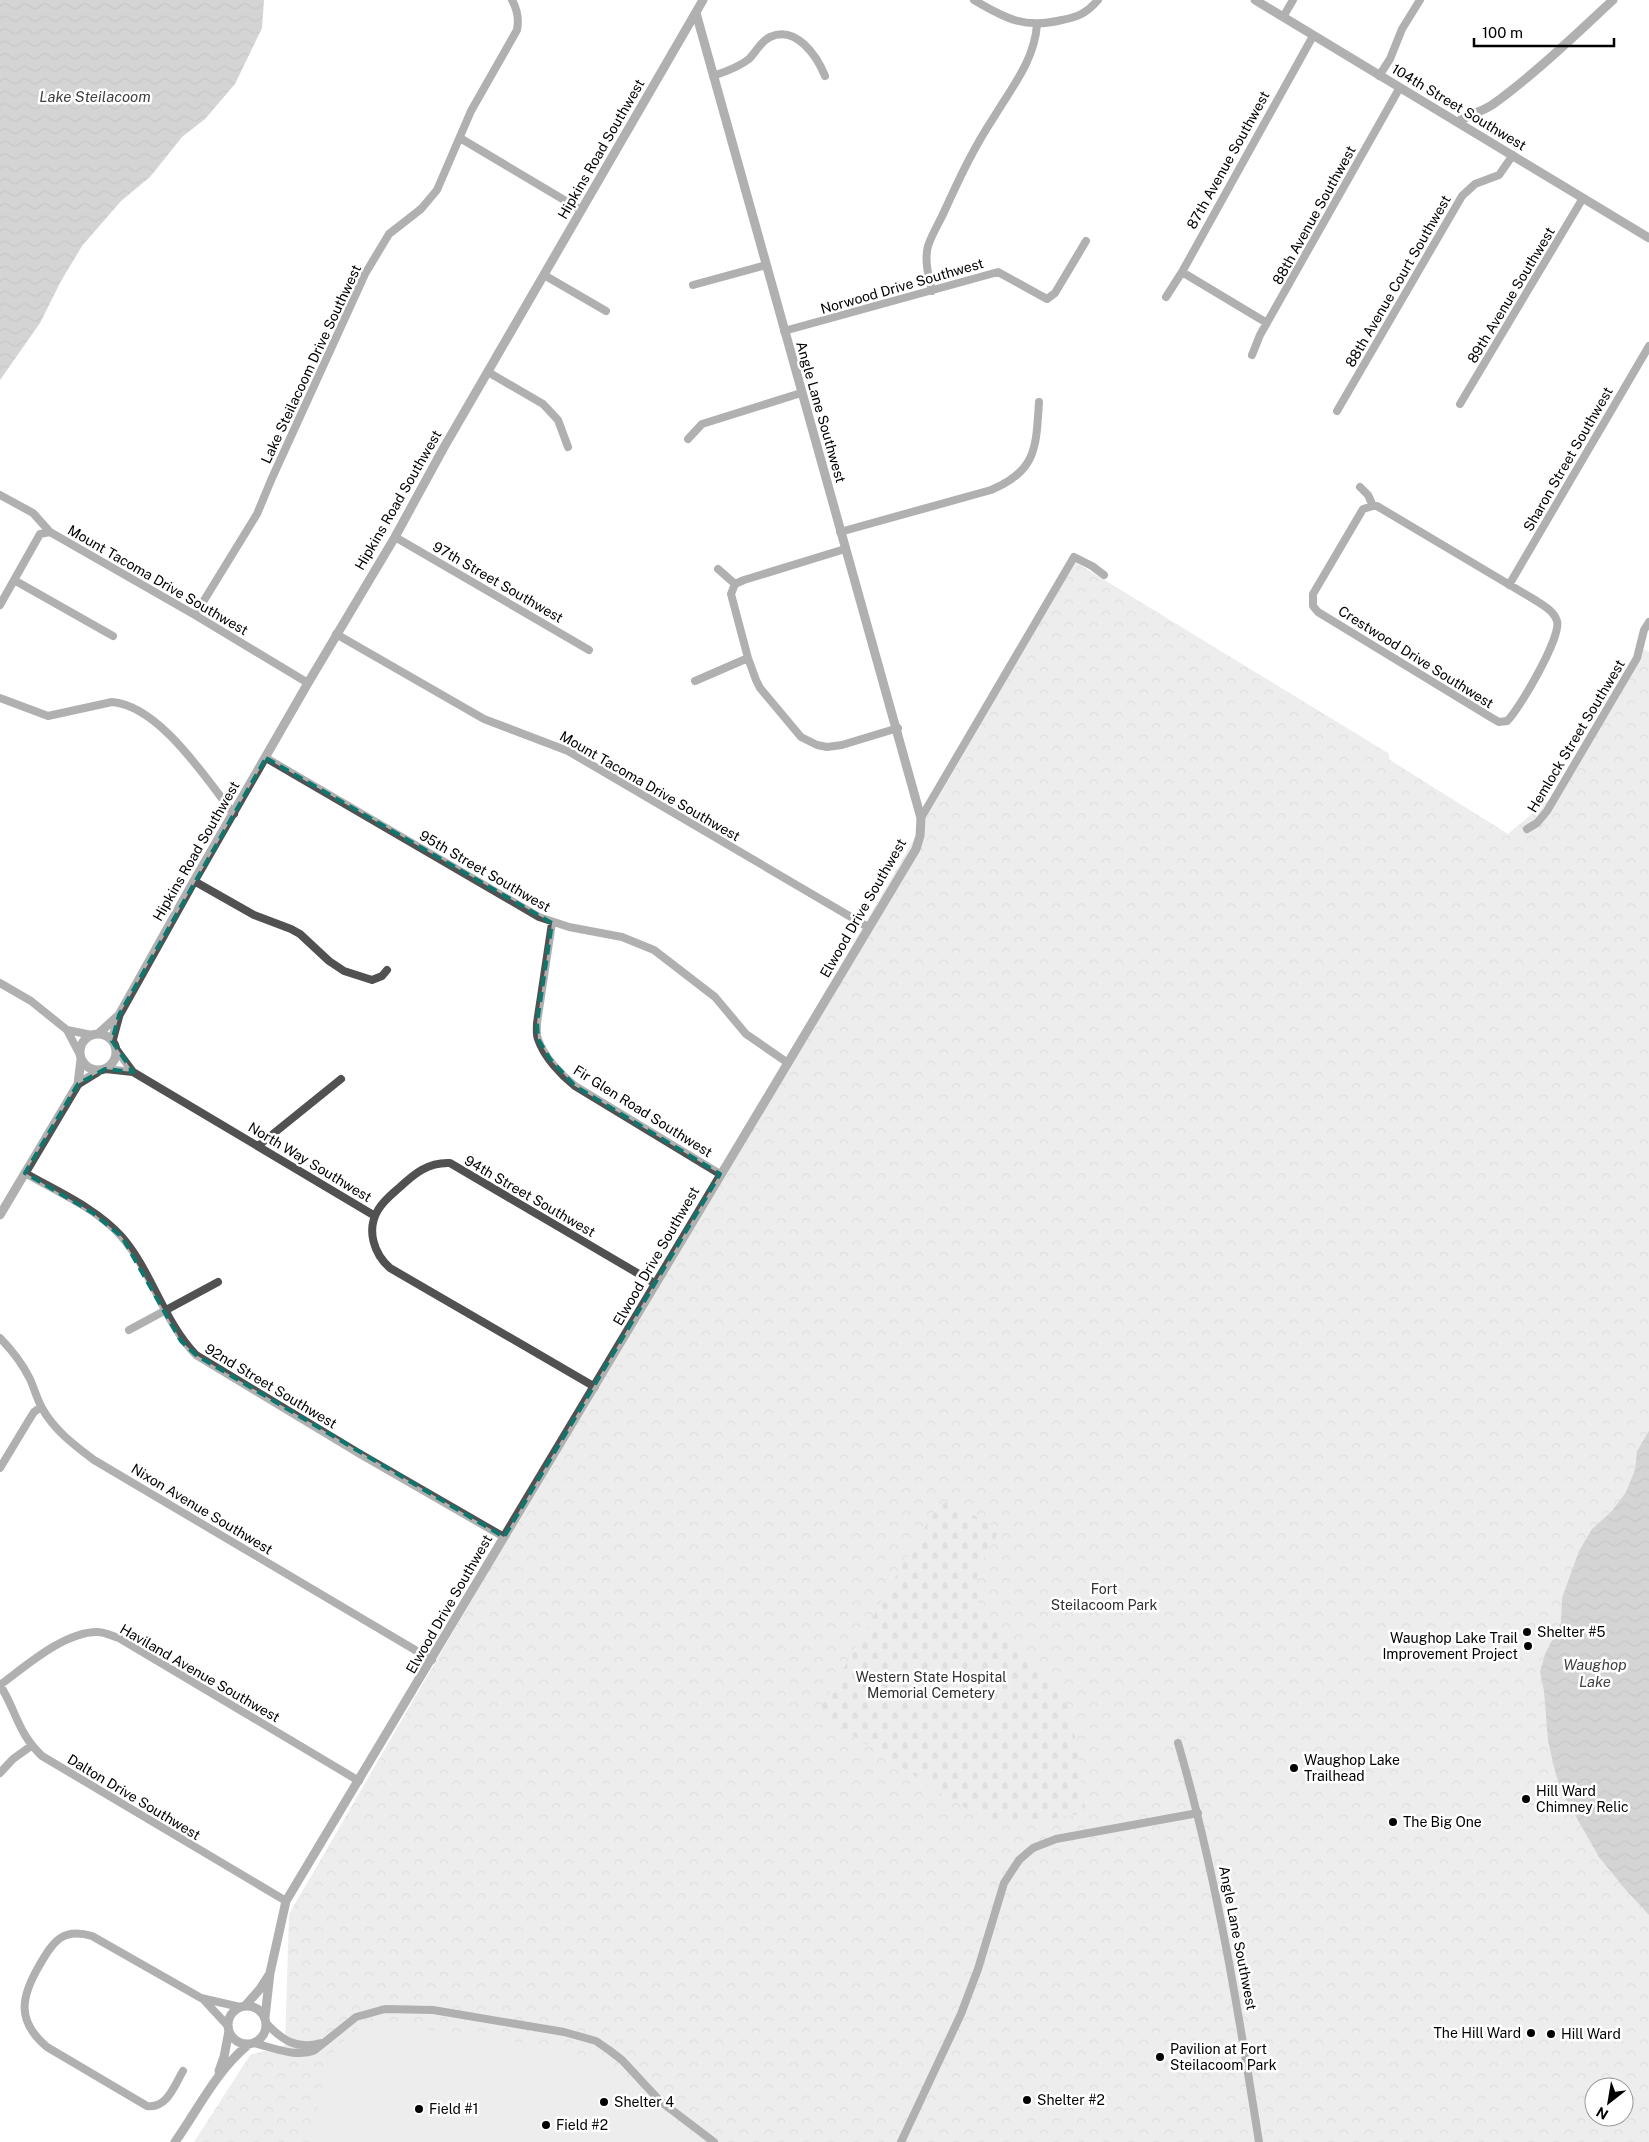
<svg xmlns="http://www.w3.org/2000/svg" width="1649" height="2142" viewBox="0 0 1649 2142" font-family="'Public Sans',sans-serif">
  <defs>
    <pattern id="forest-crowns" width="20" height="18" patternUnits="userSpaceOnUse" patternTransform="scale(1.25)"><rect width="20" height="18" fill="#d8d8d8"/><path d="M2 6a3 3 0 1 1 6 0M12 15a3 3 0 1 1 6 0" fill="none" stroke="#b8b8b8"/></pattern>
    <pattern id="cemetery-stones" width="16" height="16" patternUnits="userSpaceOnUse" patternTransform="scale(1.25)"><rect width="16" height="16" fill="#d8d8d8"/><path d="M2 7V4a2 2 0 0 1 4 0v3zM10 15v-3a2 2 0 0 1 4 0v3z" fill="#b8b8b8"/></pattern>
    <pattern id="water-waves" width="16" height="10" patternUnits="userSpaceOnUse" patternTransform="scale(1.25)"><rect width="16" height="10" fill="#9f9f9f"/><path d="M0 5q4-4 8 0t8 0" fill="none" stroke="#878787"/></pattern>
  </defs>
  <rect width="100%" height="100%" fill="#fff"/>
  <path fill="url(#forest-crowns)" fill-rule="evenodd" d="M 1075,562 L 1388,753 L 1390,760 L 1508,834 L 1557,793 L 1644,649 L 1649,652 L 1649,2142 L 194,2142 L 250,2055 L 285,2045 L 289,1914 ZM 1594,2087 L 1624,2087 L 1624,2117 L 1594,2117 Z"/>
  <path fill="url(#cemetery-stones)" d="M 944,1503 L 951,1503 L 997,1528 C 999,1537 989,1547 985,1555 C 977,1571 973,1589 980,1606 C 994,1646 1042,1659 1062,1694 C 1077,1720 1080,1781 1085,1813 L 1038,1821 L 1011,1821 L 984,1817 L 963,1807 L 818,1713 L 911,1550 L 933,1514 Z"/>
  <path fill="#d8d8d8" d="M 378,2027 L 425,2029 L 559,2049 L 596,2062 L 600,2055 L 665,2115 L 701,2142 L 309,2142 L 327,2072 L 336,2048 L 358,2029 Z"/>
  <path fill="url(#water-waves)" d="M 0,0 L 264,0 L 262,28 L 235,84 L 205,119 L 182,137 L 150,177 L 121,201 L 82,246 L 61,281 L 40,323 L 0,380 Z
    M 1649,1431 L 1649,1915 L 1625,1889 L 1599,1857 L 1562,1792 L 1556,1775 L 1548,1741 L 1544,1691 L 1540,1672 L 1545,1654 L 1561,1623 L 1562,1598 L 1579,1551 L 1592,1529 L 1612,1511 L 1626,1492 L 1635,1470 L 1637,1451 Z"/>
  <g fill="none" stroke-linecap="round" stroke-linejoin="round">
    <path stroke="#515151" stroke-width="8" d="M 974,0 C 1006,19 1025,29 1062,20 C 1078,17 1087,13 1098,0
      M 1283,17 L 1293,0
      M 713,76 C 725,72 739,67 749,59 C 756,52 761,41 770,37 C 796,25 817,56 825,76
      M 1379,76 L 1390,59 L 1402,29 L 1420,0
      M 460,138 L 581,210
      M 1182,272 L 1267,323
      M 544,275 L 606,311
      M 693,285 L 766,265
      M 932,291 C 929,277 924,261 928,246 C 932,234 939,223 944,212 C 959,179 974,147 994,117 C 1012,87 1034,61 1037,25
      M 1166,297 L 1182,272 L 1313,36
      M 784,331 L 998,272 L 1047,299 L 1055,293 L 1086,241
      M 1252,355 L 1260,335 L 1399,89
      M 488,372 L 543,404 L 558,420 L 568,447
      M 1460,404 L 1583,198
      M 1337,411 L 1462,196 L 1475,184 L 1499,175 L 1513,155
      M 688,439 L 702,424 L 801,393
      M 1360,487 L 1368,495 L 1373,506 L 1377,506 L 1535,600 C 1543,605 1554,611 1557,621 C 1562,636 1519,710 1507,721 L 1499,722 L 1492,718 L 1318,612 L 1313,606 L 1313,594 L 1363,509 L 1373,506
      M 0,495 L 33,513 L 50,532 L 195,615 L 308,683
      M 840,532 L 991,490 C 1037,471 1036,447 1039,402
      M 395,537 L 589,650
      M 845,549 L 744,580 L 735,584 L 731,594 L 748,658 L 756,680 L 760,688 L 801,737 L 817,745 L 827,747 L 842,745 L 898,728
      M 718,569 L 735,584
      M 14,580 L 113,636
      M 1509,585 L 1649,346
      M 0,605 L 40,534 L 50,532
      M 195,615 L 257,514 L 272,478 L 365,274 L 389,234 L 421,209 L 437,190 L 471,111 L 517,30 C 519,20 517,9 512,0
      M 336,634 L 484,719 L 568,751 L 868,927
      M 695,681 L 748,658
      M 0,698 L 48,716 L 112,702 C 160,706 206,779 234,814
      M 266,758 L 539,917 L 569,927 L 622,937 L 654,950 L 715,997 L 746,1034 L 788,1063
      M 921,818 L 1074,557 L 1092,566 L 1104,575
      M 1527,829 L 1537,823 L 1547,811 L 1637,658 L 1644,630 L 1649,622
      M 194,881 L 254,915 L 291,929 L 300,934 L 329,961 L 344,971 L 372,980 L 382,976 L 387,970
      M 552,923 L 537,1023 C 537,1028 536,1034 538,1039 C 544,1057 561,1075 575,1086 L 720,1174
      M 0,983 L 31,1001 L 67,1030 L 79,1053
      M 67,1030 L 92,1035
      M 116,1049 L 133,1072
      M 105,1069 L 133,1072 L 375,1216
      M 258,1146 L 341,1079
      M 25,1173 C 56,1191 96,1208 121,1236 C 152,1271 163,1321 196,1355 L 360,1454 L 504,1537
      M 129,1330 L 218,1282
      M 0,1338 C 12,1350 22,1363 30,1379 C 34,1388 37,1399 42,1408 C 54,1430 74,1445 94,1460 L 432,1660
      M 595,1387 L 390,1268 C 374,1254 366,1230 378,1210 C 383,1201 392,1194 400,1187 C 414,1174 428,1162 450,1163 L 656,1284
      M 0,1468 L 29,1420 L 34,1412 L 41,1407
      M 0,1685 C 26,1666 64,1632 97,1632 C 105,1632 112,1636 119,1638 L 359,1781
      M 0,1685 C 17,1712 17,1732 42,1756 L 286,1901
      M 1178,1743 C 1216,1873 1238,2008 1259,2142
      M 0,1773 L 13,1759 L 31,1746
      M 203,1999 L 228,2026
      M 266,2023 C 282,2040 296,2050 321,2043
      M 254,2043 C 274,2048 296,2058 315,2050 L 356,2017 L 385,2009 L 433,2010 L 564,2032 L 596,2041 L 609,2050 L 622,2060 L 660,2101 L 714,2142
      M 183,2071 C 174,2086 167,2109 147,2106 L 47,2047 C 16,2021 21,1997 39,1966 C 53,1942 62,1927 92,1936 L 201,1998 L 240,2007
      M 901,2142 L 961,2014 L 978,1969 L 1004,1883 L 1019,1860 L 1033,1848 L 1056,1839 L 1198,1813"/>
    <path stroke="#515151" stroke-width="9" d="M 1255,0 L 1649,238
      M 1458,122 C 1469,114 1481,112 1492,105 C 1535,74 1574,36 1613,0
      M80 1052a18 18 0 1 1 36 0a18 18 0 1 1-36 0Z
      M 98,1034 L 119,1015
      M 112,1041 L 119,1015 L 194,881 L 308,683 L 395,537 L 443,449 L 703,0
      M 78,1084 L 99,1071
      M 0,1215 L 78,1084 L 81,1059
      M228 2025a19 19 0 1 1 38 0a19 19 0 1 1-38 0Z
      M 245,2006 L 260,1989 L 269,1975
      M 265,2017 L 270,1973 L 286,1901 L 916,849 L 920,836 L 921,818 L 696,13
      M 219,2071 L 224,2057 L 229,2031
      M 175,2142 C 199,2108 216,2071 249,2044"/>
  </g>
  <path d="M0 0H1649V2142H0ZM 266,758 L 552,923 L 537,1023 L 538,1039 L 550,1059 L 575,1086 L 720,1174 L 504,1537 L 196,1355 L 181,1341 L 122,1237 L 93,1213 L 25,1173 L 78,1084 L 105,1069 L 133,1072 L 112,1041 L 119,1015 Z" fill="#fff" fill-opacity=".55" fill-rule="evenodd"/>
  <path fill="none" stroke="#0f766e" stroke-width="4" stroke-dasharray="10 6" stroke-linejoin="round" d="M 266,758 L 552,923 L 537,1023 L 538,1039 L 550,1059 L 575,1086 L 720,1174 L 504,1537 L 196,1355 L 181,1341 L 122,1237 L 93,1213 L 25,1173 L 78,1084 L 105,1069 L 133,1072 L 112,1041 L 119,1015 Z"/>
  <g fill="#000" stroke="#fff" stroke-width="2">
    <circle cx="1527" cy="1632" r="5"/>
    <circle cx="1528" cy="1646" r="5"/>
    <circle cx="1294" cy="1768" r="5"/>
    <circle cx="1526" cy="1799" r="5"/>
    <circle cx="1393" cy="1822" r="5"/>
    <circle cx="1531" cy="2033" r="5"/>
    <circle cx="1551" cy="2034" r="5"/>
    <circle cx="1160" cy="2057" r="5"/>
    <circle cx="1027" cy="2100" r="5"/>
    <circle cx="604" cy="2102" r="5"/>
    <circle cx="419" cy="2109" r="5"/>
    <circle cx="546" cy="2125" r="5"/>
  </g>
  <g text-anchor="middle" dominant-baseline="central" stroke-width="5" stroke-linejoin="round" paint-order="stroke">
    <g font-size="14" fill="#000" stroke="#fff">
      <text transform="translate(1459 107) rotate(31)">104th Street Southwest</text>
      <text transform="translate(601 149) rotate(-60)">Hipkins Road Southwest</text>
      <text transform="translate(1228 160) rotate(-61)">87th Avenue Southwest</text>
      <text transform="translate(1314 215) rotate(-61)">88th Avenue Southwest</text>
      <text transform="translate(1398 281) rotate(-60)">88th Avenue Court Southwest</text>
      <text transform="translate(902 286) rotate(-16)">Norwood Drive Southwest</text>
      <text transform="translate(1511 295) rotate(-59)">89th Avenue Southwest</text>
      <text transform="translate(311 364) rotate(-65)">Lake Steilacoom Drive Southwest</text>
      <text transform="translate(821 412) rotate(74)">Angle Lane Southwest</text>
      <text transform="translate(1568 459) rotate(-60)">Sharon Street Southwest</text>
      <text transform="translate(398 500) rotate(-60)">Hipkins Road Southwest</text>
      <text transform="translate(158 580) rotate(30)">Mount Tacoma Drive Southwest</text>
      <text transform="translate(498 582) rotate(30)">97th Street Southwest</text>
      <text transform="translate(1416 657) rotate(32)">Crestwood Drive Southwest</text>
      <text transform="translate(1576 736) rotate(-59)">Hemlock Street Southwest</text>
      <text transform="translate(650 786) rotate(30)">Mount Tacoma Drive Southwest</text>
      <text transform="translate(196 851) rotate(-60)">Hipkins Road Southwest</text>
      <text transform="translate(485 871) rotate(30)">95th Street Southwest</text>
      <text transform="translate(863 908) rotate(-60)">Elwood Drive Southwest</text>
      <text transform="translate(643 1111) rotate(32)">Fir Glen Road Southwest</text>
      <text transform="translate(310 1162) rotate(31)">North Way Southwest</text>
      <text transform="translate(530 1196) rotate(30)">94th Street Southwest</text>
      <text transform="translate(656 1256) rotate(-60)">Elwood Drive Southwest</text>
      <text transform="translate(271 1386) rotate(31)">92nd Street Southwest</text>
      <text transform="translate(202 1509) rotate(31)">Nixon Avenue Southwest</text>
      <text transform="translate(449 1604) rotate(-60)">Elwood Drive Southwest</text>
      <text transform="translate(200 1673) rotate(30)">Haviland Avenue Southwest</text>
      <text transform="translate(134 1797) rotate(31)">Dalton Drive Southwest</text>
      <text transform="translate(1238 1938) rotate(79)">Angle Lane Southwest</text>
    </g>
    <g font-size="14" fill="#2f2f2f" stroke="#fff">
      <text x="1104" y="1589">Fort<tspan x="1104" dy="16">Steilacoom Park</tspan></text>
      <text x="931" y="1677">Western State Hospital<tspan x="931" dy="16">Memorial Cemetery</tspan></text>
    </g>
    <g font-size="14" fill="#000" stroke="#fff" text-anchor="start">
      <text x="1537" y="1632">Shelter #5</text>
      <text x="1518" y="1638" text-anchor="end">Waughop Lake Trail<tspan x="1518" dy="16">Improvement Project</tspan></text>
      <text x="1304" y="1760">Waughop Lake<tspan x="1304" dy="16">Trailhead</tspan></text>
      <text x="1536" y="1791">Hill Ward<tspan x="1536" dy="16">Chimney Relic</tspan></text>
      <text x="1403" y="1822">The Big One</text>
      <text x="1521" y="2033" text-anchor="end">The Hill Ward</text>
      <text x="1561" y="2034">Hill Ward</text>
      <text x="1170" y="2049">Pavilion at Fort<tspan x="1170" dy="16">Steilacoom Park</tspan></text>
      <text x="1037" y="2100">Shelter #2</text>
      <text x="614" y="2102">Shelter 4</text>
      <text x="429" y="2109">Field #1</text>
      <text x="556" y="2125">Field #2</text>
    </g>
    <g font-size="15" font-style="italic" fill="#404040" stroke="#fff">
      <text x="95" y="96">Lake Steilacoom</text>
      <text x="1595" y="1664">Waughop<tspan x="1595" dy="17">Lake</tspan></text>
    </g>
  </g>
  <g transform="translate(1609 2102) rotate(211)"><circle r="24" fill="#ffffff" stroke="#999999"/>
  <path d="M0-4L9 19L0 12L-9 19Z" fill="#000000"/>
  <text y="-8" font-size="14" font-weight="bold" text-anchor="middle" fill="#000000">N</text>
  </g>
  <path d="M1474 38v8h140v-8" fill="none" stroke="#000000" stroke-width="2.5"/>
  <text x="1482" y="38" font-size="15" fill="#000000" stroke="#ffffff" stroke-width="4" paint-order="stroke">100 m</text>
</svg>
